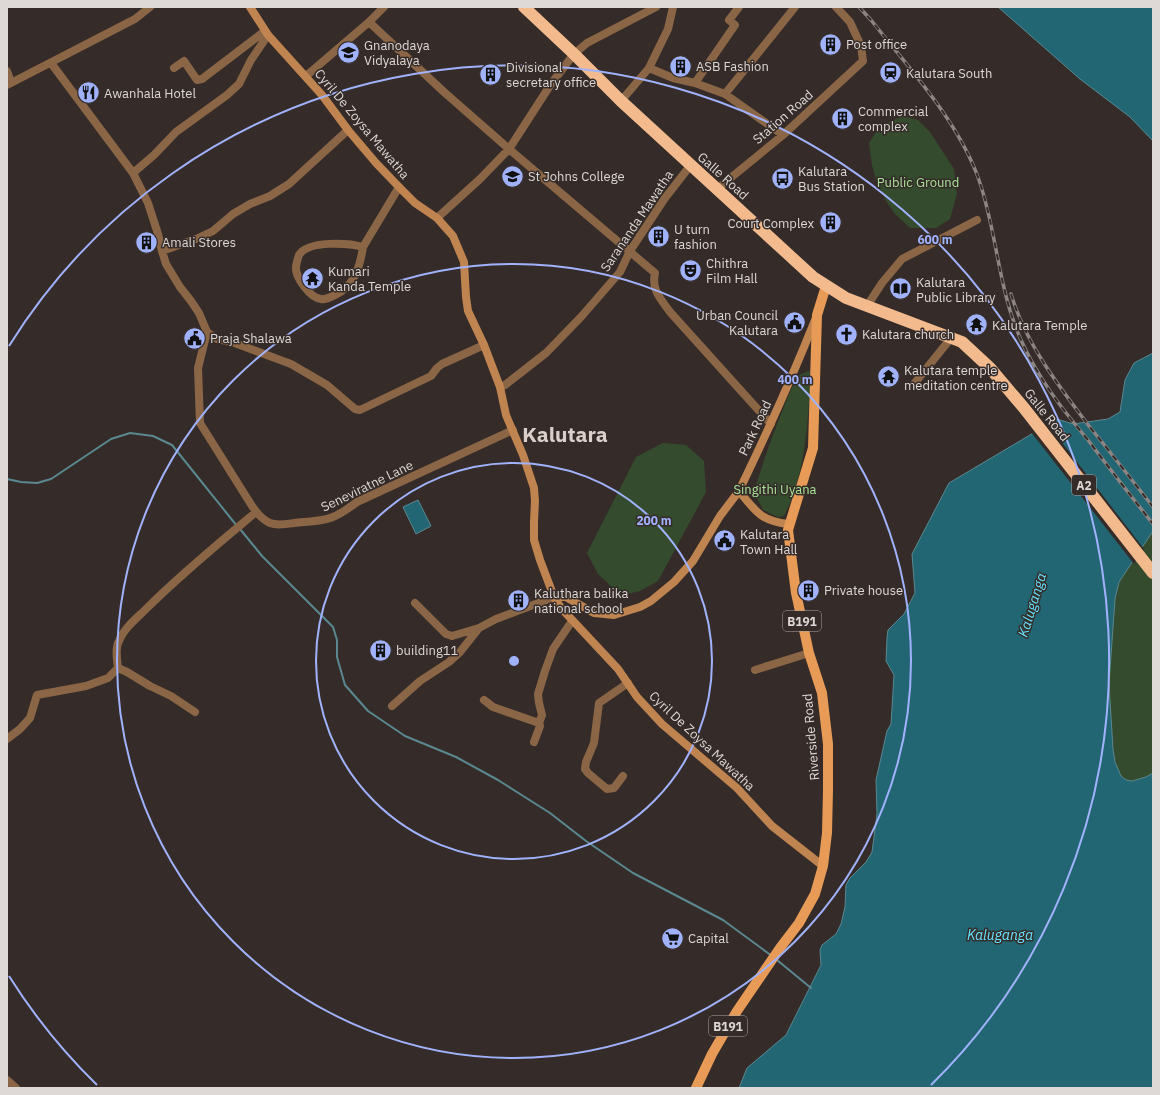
<svg xmlns="http://www.w3.org/2000/svg" width="1160" height="1095" viewBox="0 0 1160 1095" font-family="'IBM Plex Sans',sans-serif">
  <rect width="100%" height="100%" fill="#352c29"/>
  <path fill="#344b2d" d="M 903,116 L 918,120 L 930,132 L 954,169 L 957,194 L 950,219 L 936,228 L 910,228 L 895,214 L 886,201 L 876,180 L 872,165 L 869,143 L 880,126 Z
    M 809,371 C 816,386 810,388 809,403 C 806,442 802,481 784,516 L 778,517 L 763,510 L 754,492 C 766,452 780,414 797,376 Z
    M 663,443 L 686,445 L 704,461 L 706,492 L 658,581 L 640,591 L 628,594 L 613,588 L 598,574 L 587,553 L 636,457 Z
    M 1153,531 L 1153,773 L 1146,777 L 1132,781 L 1126,780 L 1121,776 L 1115,762 L 1113,749 L 1109,684 L 1115,599 L 1119,582 Z"/>
  <path fill="#226673" stroke="#5a8891" d="M 998,7 L 1153,7 L 1153,141 L 1130,117 L 1080,79 Z
    M 1153,353 L 1153,531 L 1119,582 L 1115,599 L 1109,684 L 1113,749 L 1115,762 L 1121,776 L 1126,780 L 1132,781 L 1146,777 L 1153,773 L 1153,1088 L 739,1088 L 747,1068 L 786,1035 L 821,965 L 820,950 L 822,945 L 836,934 L 841,924 L 845,907 L 846,885 L 850,878 L 866,862 L 872,852 L 877,814 L 876,780 L 887,731 L 891,724 L 894,675 L 886,661 L 887,638 L 888,630 L 904,614 L 915,593 L 912,554 L 949,483 L 1057,419 L 1073,424 L 1108,419 L 1120,412 L 1125,380 L 1134,363 Z
    M 418,500 L 431,526 L 416,534 L 403,507 Z"/>
  <path fill="#352c29" d="M 1047,423 L 1144,549 L 1134,564 L 1031,432 Z"/>
  <g fill="none" stroke-linecap="round" stroke-linejoin="round">
    <path stroke="#5a8891" stroke-width="2" d="M 7,479 L 21,482 L 37,483 L 51,479 L 111,439 L 130,433 L 153,436 L 172,445 L 237,526
      M 240,529 L 262,556 L 333,627 L 337,640 L 337,657 L 345,685 L 368,711 L 405,736 L 456,757 L 498,780 L 550,813 L 586,841 L 633,873 L 723,920 L 772,956
      M 777,960 L 811,988"/>
    <path stroke="#8b6646" stroke-width="8" d="M 369,22 L 444,92 L 509,149 L 655,273 C 651,290 661,299 670,312 L 771,424
      M 51,63 L 133,173 L 148,203 L 158,234 L 162,251 L 166,264 L 180,287 L 191,301 L 199,313 L 207,332
      M 174,68 L 184,61 L 197,80 L 202,79 L 265,31
      M 649,68 L 673,78 L 695,83 L 725,94 L 783,135
      M 7,71 L 11,82
      M 306,76 L 369,22 L 384,7
      M 695,83 L 735,25 L 729,20 L 739,7
      M 7,85 L 135,19 L 150,7
      M 725,94 L 795,7
      M 621,101 L 649,68 L 668,29 L 673,7
      M 133,173 L 154,155 L 176,132 L 227,95 L 239,84 L 251,60 L 268,35
      M 717,189 L 783,135 L 863,61 L 861,46 L 850,22 L 836,7
      M 437,218 L 480,179 L 509,149 L 551,84 L 574,54 L 587,43 L 656,7
      M 363,247 C 360,266 355,286 335,295 C 331,297 326,300 321,299 C 310,298 295,277 296,267 C 296,264 298,258 299,255 C 308,240 349,243 363,247 L 399,187
      M 162,251 L 196,239 L 213,231 L 233,214 L 250,204 L 270,196 L 289,184 L 348,130
      M 867,306 L 882,283 L 902,259 L 977,220
      M 207,332 L 198,368 L 200,423 L 252,506 C 256,512 263,520 270,523 C 277,526 287,524 294,523 C 325,520 331,522 357,502 L 513,430
      M 207,332 L 217,339 L 232,342 L 291,364 L 327,385 L 355,409 L 360,410 L 431,376 L 437,368 L 442,364 L 484,345
      M 914,384 L 951,338
      M 500,387 L 505,385 L 546,353 L 581,317 L 620,272 L 630,251 L 665,198 L 690,166
      M 415,603 L 446,634 L 452,636 L 479,628
      M 118,668 L 127,672 L 150,686 L 171,696 L 195,712
      M 755,670 L 809,653
      M 484,700 L 493,707 L 539,723 L 540,726 L 534,742
      M 392,706 L 420,681 L 449,662 L 460,652 L 479,628 L 496,619 L 554,597
      M 539,723 L 542,715 L 539,703 L 538,694 L 545,671 L 553,649 L 572,621
      M 7,739 L 20,729 L 30,718 L 37,695 L 86,686 L 108,678 L 118,668 C 117,660 115,648 119,641 C 124,628 137,618 146,609 C 181,574 219,543 256,512
      M 623,776 L 614,788 L 607,789 L 588,773 L 585,769 L 586,762 L 594,743 L 599,703 L 628,683
      M 7,1080 L 16,1088"/>
    <path stroke="#c08450" stroke-width="8" d="M 250,7 L 268,35 L 322,95 L 348,130 L 376,163 L 399,187 L 415,203 L 437,218 L 453,236 L 464,262 L 466,297 L 468,311 L 484,345 L 500,387 L 506,415 L 523,455 L 534,488 L 535,501 L 534,522 L 534,540 L 540,560 L 554,597 L 561,608 L 618,669 L 637,697 L 662,724 L 737,788 L 772,826 L 823,866
      M 789,524 C 761,521 756,512 739,491 C 766,435 792,378 815,320
      M 554,597 L 566,597 L 594,613 L 614,615 L 640,607 L 651,601 L 674,582 L 693,561 L 720,516 L 739,491"/>
    <path stroke="#e89b56" stroke-width="10" d="M 696,1088 L 712,1054 L 737,1011 L 780,948 L 799,923 L 815,894 L 823,866 L 827,833 L 828,790 L 828,744 L 822,693 L 809,653 L 796,593 L 788,530 L 813,448 L 817,315 L 826,286"/>
    <path stroke="#f3bb8d" stroke-width="12" d="M 524,7 L 574,54 L 621,101 L 813,277 L 846,298 L 962,342 L 990,368 L 1024,408 L 1153,573"/>
    <defs>
      <path id="rail" d="M 859,7 L 871,20 C 909,68 959,122 979,180 C 997,232 998,289 1021,340 C 1038,378 1062,409 1088,440 C 1109,468 1131,496 1153,524
        M 1011,294 C 1026,344 1058,385 1089,426 C 1111,453 1132,480 1153,507"/>
    </defs>
    <use href="#rail" stroke="#8d8583" stroke-width="3.5"/>
    <use href="#rail" stroke="#352c29" stroke-width="2" stroke-dasharray="6" stroke-linecap="butt"/>
  </g>
  <g fill="none" stroke="#a1b2fd" stroke-width="2">
    <circle cx="514" cy="661" r="198"/>
    <circle cx="514" cy="661" r="397"/>
    <path d="M97 1085A595 595 0 0 1 9 976M9 346A595 595 0 1 1 931 1085"/>
  </g>
  <defs>
    <symbol id="building-disc" viewBox="-11 -11 22 22"><circle r="9.5" fill="#a1b2fd" stroke="#352c29"/><path d="M-4-6H4V6H1V3H-1V6H-4ZM-2.5-4.3h1.7v1.8h-1.7ZM.8-4.3h1.7v1.8H.8ZM-2.5-1h1.7V.8h-1.7ZM.8-1h1.7V.8H.8Z" fill="#111"/></symbol>
    <symbol id="school-disc" viewBox="-11 -11 22 22"><circle r="9.5" fill="#a1b2fd" stroke="#352c29"/><path d="M0-5L7-2L0 1L-7-2ZM-4 1L0 2.5L4 1V4Q0 6-4 4Z" fill="#111"/></symbol>
    <symbol id="station-disc" viewBox="-11 -11 22 22"><circle r="9.5" fill="#a1b2fd" stroke="#352c29"/><path d="M-3-6H3Q5-6 5-4V2Q5 4 3 4L4.5 6H3L1.5 4h-3L-3 6H-4.5L-3 4Q-5 4-5 2V-4Q-5-6-3-6ZM-3.5-4v3h7v-3ZM-3.5 1v1.5H-2V1ZM2 1v1.5H3.5V1Z" fill="#111"/></symbol>
    <symbol id="restaurant-disc" viewBox="-11 -11 22 22"><circle r="9.5" fill="#a1b2fd" stroke="#352c29"/><path d="M-5-6h1v4h1v-4h1v4h1v-4h1v5L-1.5 .5V6h-2V.5L-5-1ZM5-6V6H3V1.5H1.5Q1.5-4 5-6Z" fill="#111"/></symbol>
    <symbol id="bus-disc" viewBox="-11 -11 22 22"><circle r="9.5" fill="#a1b2fd" stroke="#352c29"/><path d="M-5-6H5V4H4V6H2V4H-2V6H-4V4H-5ZM-3.5-4V0h7V-4ZM-3.5 1.2v1.5H-2V1.2ZM2 1.2v1.5H3.5V1.2Z" fill="#111"/></symbol>
    <symbol id="theatre-disc" viewBox="-11 -11 22 22"><circle r="9.5" fill="#a1b2fd" stroke="#352c29"/><path d="M-5-5.5Q0-4 5-5.5V0Q5 5 0 6Q-5 5-5 0ZM-3.3-2.5H-1v1.5H-3.3ZM1-2.5H3.3v1.5H1ZM-2.8 1Q0 5.5 2.8 1Z" fill="#111"/></symbol>
    <symbol id="temple-disc" viewBox="-11 -11 22 22"><circle r="9.5" fill="#a1b2fd" stroke="#352c29"/><path d="M0-6L5-2H3V0L6.5 2.5H4V6H1.5V3h-3V6H-4V2.5H-6.5L-3 0V-2H-5Z" fill="#111"/></symbol>
    <symbol id="library-disc" viewBox="-11 -11 22 22"><circle r="9.5" fill="#a1b2fd" stroke="#352c29"/><path d="M-6-4Q-3-5.5-.7-3.5V5Q-3 3-6 4ZM6-4Q3-5.5 .7-3.5V5Q3 3 6 4Z" fill="#111"/></symbol>
    <symbol id="civic-disc" viewBox="-11 -11 22 22"><circle r="9.5" fill="#a1b2fd" stroke="#352c29"/><path d="M-.6-6.5H3V-4.5H.6V-3L4-1V1h2V6H-6V1h2V-1L-.6-3ZM-1.2 2.5V6h2.4V2.5Z" fill="#111"/></symbol>
    <symbol id="church-disc" viewBox="-11 -11 22 22"><circle r="9.5" fill="#a1b2fd" stroke="#352c29"/><path d="M-1.2-6h2.4v3.5h3.3v2.4h-3.3V6h-2.4V-.1h-3.3v-2.4h3.3Z" fill="#111"/></symbol>
    <symbol id="supermarket-disc" viewBox="-11 -11 22 22"><circle r="9.5" fill="#a1b2fd" stroke="#352c29"/><path d="M-6-5.5h2.5l.6 2H6L4.5 2H-2.5L-4.4-4H-6ZM-1.5 3.2a1.3 1.3 0 1 0 .1 0ZM3 3.2a1.3 1.3 0 1 0 .1 0Z" fill="#111"/></symbol>
  </defs>
  <g fill-rule="evenodd">
    <use href="#building-disc" x="818" y="32" width="25" height="25"/>
    <use href="#school-disc" x="336" y="40" width="25" height="25"/>
    <use href="#building-disc" x="668" y="54" width="25" height="25"/>
    <use href="#station-disc" x="878" y="60" width="25" height="25"/>
    <use href="#building-disc" x="478" y="62" width="25" height="25"/>
    <use href="#restaurant-disc" x="76" y="80" width="25" height="25"/>
    <use href="#building-disc" x="830" y="106" width="25" height="25"/>
    <use href="#school-disc" x="500" y="164" width="25" height="25"/>
    <use href="#bus-disc" x="770" y="166" width="25" height="25"/>
    <use href="#building-disc" x="818" y="210" width="25" height="25"/>
    <use href="#building-disc" x="646" y="224" width="25" height="25"/>
    <use href="#building-disc" x="134" y="230" width="25" height="25"/>
    <use href="#theatre-disc" x="678" y="258" width="25" height="25"/>
    <use href="#temple-disc" x="300" y="266" width="25" height="25"/>
    <use href="#library-disc" x="888" y="276" width="25" height="25"/>
    <use href="#civic-disc" x="782" y="310" width="25" height="25"/>
    <use href="#temple-disc" x="964" y="312" width="25" height="25"/>
    <use href="#church-disc" x="834" y="322" width="25" height="25"/>
    <use href="#civic-disc" x="182" y="326" width="25" height="25"/>
    <use href="#temple-disc" x="876" y="364" width="25" height="25"/>
    <use href="#civic-disc" x="712" y="528" width="25" height="25"/>
    <use href="#building-disc" x="796" y="578" width="25" height="25"/>
    <use href="#building-disc" x="506" y="588" width="25" height="25"/>
    <use href="#building-disc" x="368" y="638" width="25" height="25"/>
    <use href="#supermarket-disc" x="660" y="926" width="25" height="25"/>
  </g>
  <g text-anchor="middle" dominant-baseline="central" stroke-width="3" stroke-linejoin="round" paint-order="stroke">
    <g fill="#352c29" stroke="#aba4a2" stroke-width="1">
      <rect x="1072" y="475" width="24" height="20" rx="3"/>
      <rect x="783" y="611" width="38" height="20" rx="3"/>
      <rect x="709" y="1016" width="38" height="20" rx="3"/>
    </g>
    <g font-size="12" font-weight="bold" fill="#ded8d6">
      <text x="1084" y="485">A2</text>
      <text x="802" y="621">B191</text>
      <text x="728" y="1026">B191</text>
    </g>
    <g font-size="13" fill="#ded8d6" stroke="#352c29" text-anchor="start">
      <text x="846" y="44">Post office</text>
      <text x="364" y="45">Gnanodaya<tspan x="364" dy="15">Vidyalaya</tspan></text>
      <text x="696" y="66">ASB Fashion</text>
      <text x="506" y="67">Divisional<tspan x="506" dy="15">secretary office</tspan></text>
      <text x="906" y="73">Kalutara South</text>
      <text x="104" y="93">Awanhala Hotel</text>
      <text x="858" y="111">Commercial<tspan x="858" dy="15">complex</tspan></text>
      <text x="798" y="171">Kalutara<tspan x="798" dy="15">Bus Station</tspan></text>
      <text x="528" y="176">St Johns College</text>
      <text x="814" y="223" text-anchor="end">Court Complex</text>
      <text x="674" y="229">U turn<tspan x="674" dy="15">fashion</tspan></text>
      <text x="162" y="242">Amali Stores</text>
      <text x="706" y="263">Chithra<tspan x="706" dy="15">Film Hall</tspan></text>
      <text x="328" y="271">Kumari<tspan x="328" dy="15">Kanda Temple</tspan></text>
      <text x="916" y="282">Kalutara<tspan x="916" dy="15">Public Library</tspan></text>
      <text x="778" y="315" text-anchor="end">Urban Council<tspan x="778" dy="15">Kalutara</tspan></text>
      <text x="992" y="325">Kalutara Temple</text>
      <text x="862" y="334">Kalutara church</text>
      <text x="210" y="338">Praja Shalawa</text>
      <text x="904" y="370">Kalutara temple<tspan x="904" dy="15">meditation centre</tspan></text>
      <text x="740" y="534">Kalutara<tspan x="740" dy="15">Town Hall</tspan></text>
      <text x="824" y="590">Private house</text>
      <text x="534" y="593">Kaluthara balika<tspan x="534" dy="15">national school</tspan></text>
      <text x="396" y="650">building11</text>
      <text x="688" y="938">Capital</text>
    </g>
    <g font-size="13" fill="#ded8d6" stroke="#352c29">
      <text transform="translate(783 117) rotate(-41)">Station Road</text>
      <text transform="translate(362 124) rotate(50)">Cyril De Zoysa Mawatha</text>
      <text transform="translate(723 176) rotate(42)">Galle Road</text>
      <text transform="translate(637 221) rotate(-56)">Sarananda Mawatha</text>
      <text transform="translate(1047 415) rotate(51)">Galle Road</text>
      <text transform="translate(755 428) rotate(-65)">Park Road</text>
      <text transform="translate(367 486) rotate(-26)">Seneviratne Lane</text>
      <text transform="translate(811 737) rotate(-95)">Riverside Road</text>
      <text transform="translate(702 741) rotate(43)">Cyril De Zoysa Mawatha</text>
    </g>
    <g font-size="13" fill="#a9e196" stroke="#352c29">
      <text x="918" y="182">Public Ground</text>
      <text x="775" y="489">Singithi Uyana</text>
    </g>
    <g font-size="14" font-style="italic" fill="#64e4fe" stroke="#352c29">
      <text transform="translate(1032 605) rotate(-73)">Kaluganga</text>
      <text x="1000" y="935">Kaluganga</text>
    </g>
    <g font-size="21" font-weight="bold" fill="#dbcfcb" stroke="#352c29">
      <text x="565" y="434">Kalutara</text>
    </g>
  </g>
  <circle cx="514" cy="661" r="6" fill="#a1b2fd" stroke="#352c29" stroke-width="2"/>
  <g font-size="12" text-anchor="middle" font-weight="bold" fill="#a1b2fd" stroke="#352c29" stroke-width="3" stroke-linejoin="round" paint-order="stroke">
    <text x="935" y="244">600 m</text>
    <text x="795" y="384">400 m</text>
    <text x="654" y="525">200 m</text>
  </g>
  <rect width="1160" height="1095" fill="none" stroke="#ded8d6" stroke-width="16"/>
</svg>
